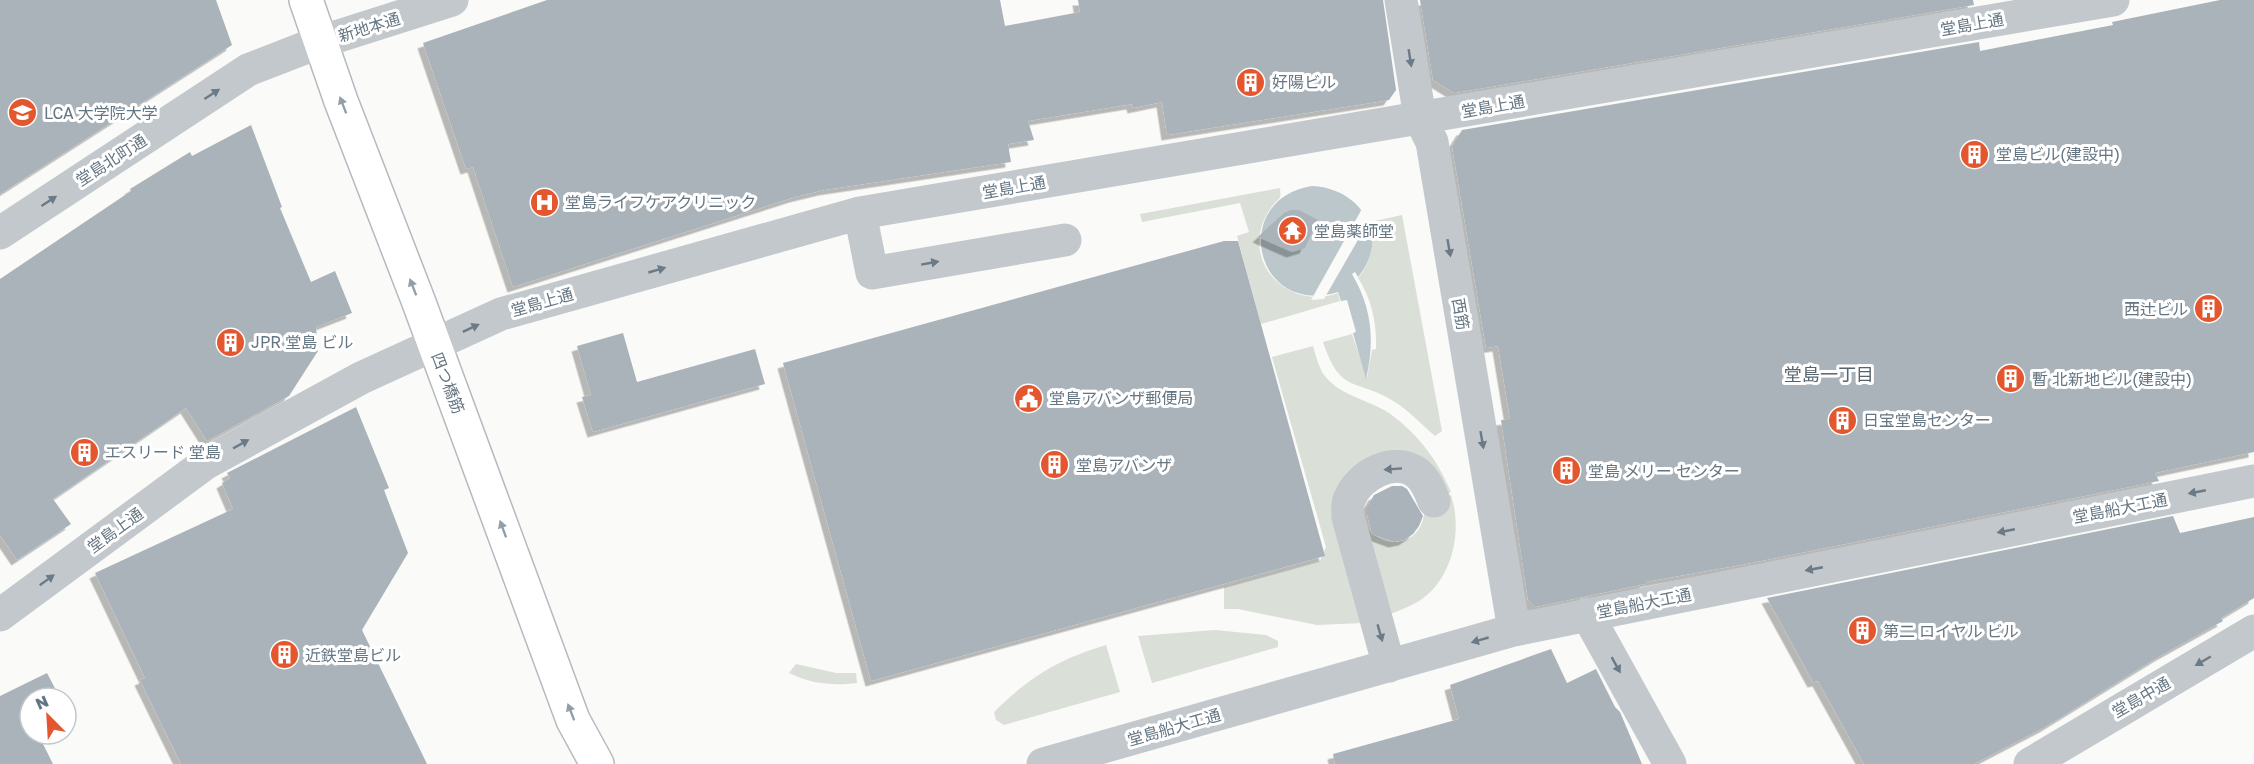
<svg xmlns="http://www.w3.org/2000/svg" width="2254" height="764" viewBox="0 0 2254 764" font-family="'Golos Text','Noto Sans JP',sans-serif">
  <defs>
    <filter id="shadow"><feDropShadow dx="-5.5" dy="5.5" stdDeviation="0" flood-color="#0004"/></filter>
  </defs>
  <rect width="100%" height="100%" fill="#fafaf8"/>
  <path fill="#dadfd7" d="M 1280,188 C 1280,191 1281,194 1280,197 C 1279,200 1276,201 1274,204 C 1267,212 1262,222 1260,233 C 1253,277 1298,308 1338,293 L 1340,301 L 1261,324 L 1237,236 L 1249,232 L 1240,203 L 1142,222 L 1140,214 Z
    M 1402,215 L 1442,431 L 1435,436 C 1422,425 1409,411 1395,402 C 1356,377 1341,396 1323,342 L 1352,334 L 1367,378 L 1372,350 L 1376,349 C 1377,325 1372,299 1358,278 C 1372,261 1375,244 1370,222 Z
    M 1313,346 C 1315,354 1318,364 1322,372 C 1336,395 1368,399 1389,413 C 1418,434 1437,459 1451,492 L 1448,494 L 1359,463 L 1363,623 L 1317,625 L 1238,609 L 1224,609 L 1224,587 L 1320,561 L 1326,547 L 1272,357 Z
    M 1451,495 C 1463,532 1452,580 1419,601 C 1409,607 1398,611 1388,615 L 1367,528 C 1390,556 1428,540 1424,504 Z
    M 1215,630 L 1266,635 L 1278,641 L 1278,647 L 1152,683 L 1138,636 Z
    M 1106,645 L 1120,692 L 1004,725 L 996,720 L 994,712 C 1031,676 1057,660 1106,645 Z
    M 796,664 L 836,673 L 856,673 L 857,683 C 832,686 812,684 789,673 Z"/>
  <path fill="#bbc7cb" d="M 1312,186 C 1361,188 1392,237 1358,277 L 1355,272 L 1352,274 C 1372,308 1375,341 1366,379 L 1353,333 L 1356,332 L 1347,300 L 1341,301 L 1338,292 C 1254,318 1229,199 1312,186 Z"/>
  <path fill="#fafaf8" d="M 1363,207 L 1370,219 L 1324,299 L 1311,300 Z"/>
  <path fill="#aab3b9" filter="url(#shadow)" d="M 0,0 L 216,0 L 232,45 L 0,194 Z
    M 547,0 L 1000,0 L 1005,26 L 1080,12 L 1078,0 L 1383,0 L 1396,90 L 1389,100 L 1167,135 L 1162,102 L 1133,108 L 1132,104 L 1028,121 L 1034,140 L 1008,144 L 1011,162 L 824,190 L 795,197 L 513,287 L 473,167 L 466,169 L 423,43 Z
    M 1420,0 L 1973,0 L 1974,5 L 1454,93 L 1433,80 Z
    M 2220,0 L 2254,0 L 2254,452 L 2155,473 L 2159,481 L 1746,564 L 1645,582 L 1645,584 L 1535,607 L 1528,600 L 1501,420 L 1510,419 L 1498,346 L 1486,348 L 1452,146 L 1462,130 L 1979,42 L 1980,51 L 2113,25 L 2112,22 Z
    M 251,125 L 282,207 L 280,208 L 311,282 L 335,271 L 352,313 L 316,327 L 318,351 L 289,396 L 207,441 L 186,408 L 53,499 L 71,524 L 17,560 L 0,535 L 0,279 L 131,191 L 130,189 L 190,152 L 192,156 Z
    M 1291,210 L 1299,210 L 1318,220 L 1305,248 L 1292,252 L 1258,237 L 1284,213 Z
    M 1224,241 L 1238,241 L 1325,556 L 871,681 L 783,363 Z
    M 623,333 L 637,382 L 755,349 L 765,384 L 593,432 L 582,397 L 591,395 L 577,346 Z
    M 356,407 L 389,488 L 384,490 L 408,553 L 362,630 L 427,764 L 181,764 L 140,680 L 145,678 L 95,573 L 233,509 L 222,483 L 230,478 L 227,473 Z
    M 1392,486 L 1402,486 L 1407,489 L 1423,516 L 1419,526 L 1413,534 L 1404,540 L 1394,542 L 1372,534 L 1367,514 L 1367,507 L 1374,495 Z
    M 2173,516 L 2180,533 L 2254,517 L 2254,598 L 2221,618 L 2223,621 L 2160,656 L 2045,727 L 1974,764 L 1864,764 L 1818,681 L 1813,682 L 1767,598 Z
    M 1551,649 L 1567,683 L 1596,669 L 1615,707 L 1620,712 L 1642,764 L 1335,764 L 1333,754 L 1459,719 L 1450,685 Z
    M 47,673 L 60,698 L 30,698 L 30,734 L 53,734 L 41,740 L 53,764 L 0,764 L 0,696 Z"/>
  <g fill="none" stroke-linecap="round" stroke-linejoin="round">
    <defs>
      <path id="major" d="M 306,0 L 341,101 L 418,300 L 573,720 L 597,764"/>
    </defs>
    <use href="#major" stroke="#b5babe" stroke-width="36"/>
    <path stroke="#c3c8cc" stroke-width="33" d="M 1401,0 L 1420,118 L 1432,142 L 1514,630
      M 860,213 L 872,273 L 1065,240
      M 0,233 L 248,70 L 320,42 L 452,0
      M 1587,614 L 1670,764
      M 0,615 L 206,463 L 361,378 L 501,314 L 860,213 L 2113,0
      M 1389,666 L 1348,517 C 1348,510 1347,503 1350,498 C 1359,475 1394,456 1417,473 C 1426,480 1430,491 1434,501
      M 1043,764 L 1514,630 L 2254,481
      M 2030,764 L 2254,631"/>
    <use href="#major" stroke="#fff" stroke-width="33"/>
  </g>
  <defs><path id="oneway-solid" d="M-6-.8H1V-3.2L6.5 0L1 3.2V.8H-6Z" transform="scale(1.5)"/></defs>
  <g fill="#6a7a87">
    <use href="#oneway-solid" transform="translate(1410 58) rotate(81)"/>
    <use href="#oneway-solid" transform="translate(212 94) rotate(-33)"/>
    <use href="#oneway-solid" transform="translate(49 201) rotate(-33)"/>
    <use href="#oneway-solid" transform="translate(1449 248) rotate(80)"/>
    <use href="#oneway-solid" transform="translate(930 263) rotate(-10)"/>
    <use href="#oneway-solid" transform="translate(657 270) rotate(-16)"/>
    <use href="#oneway-solid" transform="translate(471 328) rotate(-25)"/>
    <use href="#oneway-solid" transform="translate(1482 440) rotate(80)"/>
    <use href="#oneway-solid" transform="translate(241 444) rotate(-29)"/>
    <use href="#oneway-solid" transform="translate(1393 469) rotate(176)"/>
    <use href="#oneway-solid" transform="translate(2197 492) rotate(169)"/>
    <use href="#oneway-solid" transform="translate(2006 531) rotate(169)"/>
    <use href="#oneway-solid" transform="translate(1814 569) rotate(169)"/>
    <use href="#oneway-solid" transform="translate(47 580) rotate(-36)"/>
    <use href="#oneway-solid" transform="translate(1380 633) rotate(74)"/>
    <use href="#oneway-solid" transform="translate(1480 640) rotate(164)"/>
    <use href="#oneway-solid" transform="translate(2203 661) rotate(150)"/>
    <use href="#oneway-solid" transform="translate(1616 665) rotate(61)"/>
  </g>
  <g fill="#939fa8">
    <use href="#oneway-solid" transform="translate(343 105) rotate(-111)"/>
    <use href="#oneway-solid" transform="translate(413 287) rotate(-111)"/>
    <use href="#oneway-solid" transform="translate(503 529) rotate(-110)"/>
    <use href="#oneway-solid" transform="translate(571 712) rotate(-111)"/>
  </g>
  <defs>
    <symbol id="building-disc" viewBox="-11 -11 22 22"><circle r="9.5" fill="#e4572e" stroke="#fff"/><path d="M-4-6H4V6H1V3H-1V6H-4ZM-2.5-4.3h1.7v1.8h-1.7ZM.8-4.3h1.7v1.8H.8ZM-2.5-1h1.7V.8h-1.7ZM.8-1h1.7V.8H.8Z" fill="#fff"/></symbol>
    <symbol id="university-disc" viewBox="-11 -11 22 22"><circle r="9.5" fill="#e4572e" stroke="#fff"/><path d="M0-5L7-2L0 1L-7-2ZM-4 1L0 2.5L4 1V4Q0 6-4 4Z" fill="#fff"/></symbol>
    <symbol id="hospital-disc" viewBox="-11 -11 22 22"><circle r="9.5" fill="#e4572e" stroke="#fff"/><path d="M-5-5h3v3.5h4V-5h3V5h-3V1.5h-4V5h-3Z" fill="#fff"/></symbol>
    <symbol id="temple-disc" viewBox="-11 -11 22 22"><circle r="9.5" fill="#e4572e" stroke="#fff"/><path d="M0-6L5-2H3V0L6.5 2.5H4V6H1.5V3h-3V6H-4V2.5H-6.5L-3 0V-2H-5Z" fill="#fff"/></symbol>
    <symbol id="civic-disc" viewBox="-11 -11 22 22"><circle r="9.5" fill="#e4572e" stroke="#fff"/><path d="M-.6-6.5H3V-4.5H.6V-3L4-1V1h2V6H-6V1h2V-1L-.6-3ZM-1.2 2.5V6h2.4V2.5Z" fill="#fff"/></symbol>
  </defs>
  <g fill-rule="evenodd">
    <use href="#building-disc" x="1234" y="66" width="33" height="33"/>
    <use href="#university-disc" x="6" y="96" width="33" height="33"/>
    <use href="#building-disc" x="1958" y="138" width="33" height="33"/>
    <use href="#hospital-disc" x="528" y="186" width="33" height="33"/>
    <use href="#temple-disc" x="1276" y="214" width="33" height="33"/>
    <use href="#building-disc" x="2192" y="292" width="33" height="33"/>
    <use href="#building-disc" x="214" y="326" width="33" height="33"/>
    <use href="#building-disc" x="1994" y="362" width="33" height="33"/>
    <use href="#civic-disc" x="1012" y="382" width="33" height="33"/>
    <use href="#building-disc" x="1826" y="404" width="33" height="33"/>
    <use href="#building-disc" x="68" y="436" width="33" height="33"/>
    <use href="#building-disc" x="1038" y="448" width="33" height="33"/>
    <use href="#building-disc" x="1550" y="454" width="33" height="33"/>
    <use href="#building-disc" x="1846" y="614" width="33" height="33"/>
    <use href="#building-disc" x="268" y="638" width="33" height="33"/>
  </g>
  <g text-anchor="middle" dominant-baseline="central" stroke-width="6" stroke-linejoin="round" paint-order="stroke">
    <g font-size="16" fill="#657683" stroke="#fff">
      <text transform="translate(1972 24) rotate(-10)">堂島上通</text>
      <text transform="translate(369 27) rotate(-17)">新地本通</text>
      <text transform="translate(1493 106) rotate(-10)">堂島上通</text>
      <text transform="translate(111 160) rotate(-33)">堂島北町通</text>
      <text transform="translate(1014 187) rotate(-10)">堂島上通</text>
      <text transform="translate(542 302) rotate(-16)">堂島上通</text>
      <text transform="translate(1461 314) rotate(80)">西筋</text>
      <text transform="translate(448 383) rotate(69)">四つ橋筋</text>
      <text transform="translate(2120 508) rotate(-11)">堂島船大工通</text>
      <text transform="translate(115 530) rotate(-36)">堂島上通</text>
      <text transform="translate(1644 603) rotate(-11)">堂島船大工通</text>
      <text transform="translate(2141 697) rotate(-30)">堂島中通</text>
      <text transform="translate(1174 727) rotate(-16)">堂島船大工通</text>
    </g>
    <g font-size="16" fill="#657683" stroke="#fff" text-anchor="start">
      <text x="1272" y="82">好陽ビル</text>
      <text x="44" y="113">LCA 大学院大学</text>
      <text x="1996" y="154">堂島ビル(建設中)</text>
      <text x="565" y="202">堂島ライフケアクリニック</text>
      <text x="1314" y="231">堂島薬師堂</text>
      <text x="2188" y="309" text-anchor="end">西辻ビル</text>
      <text x="251" y="342">JPR 堂島 ビル</text>
      <text x="2032" y="379">暫 北新地ビル(建設中)</text>
      <text x="1049" y="398">堂島アバンザ郵便局</text>
      <text x="1863" y="420">日宝堂島センター</text>
      <text x="105" y="452">エスリード 堂島</text>
      <text x="1076" y="465">堂島アバンザ</text>
      <text x="1588" y="471">堂島 メリー センター</text>
      <text x="1883" y="631">第二 ロイヤル ビル</text>
      <text x="305" y="655">近鉄堂島ビル</text>
    </g>
    <g font-size="18" fill="#57646e" stroke="#fff">
      <text x="1829" y="374">堂島一丁目</text>
    </g>
  </g>
  <g transform="translate(48 716) rotate(336)"><circle r="28" fill="#ffffff" stroke="#c1c8cd" stroke-width="1.5"/>
  <path d="M0-4.5L10 22L0 15L-10 22Z" fill="#e4572e"/>
  <text y="-9" font-size="16" font-weight="bold" text-anchor="middle" fill="#657683">N</text>
  </g>
</svg>
